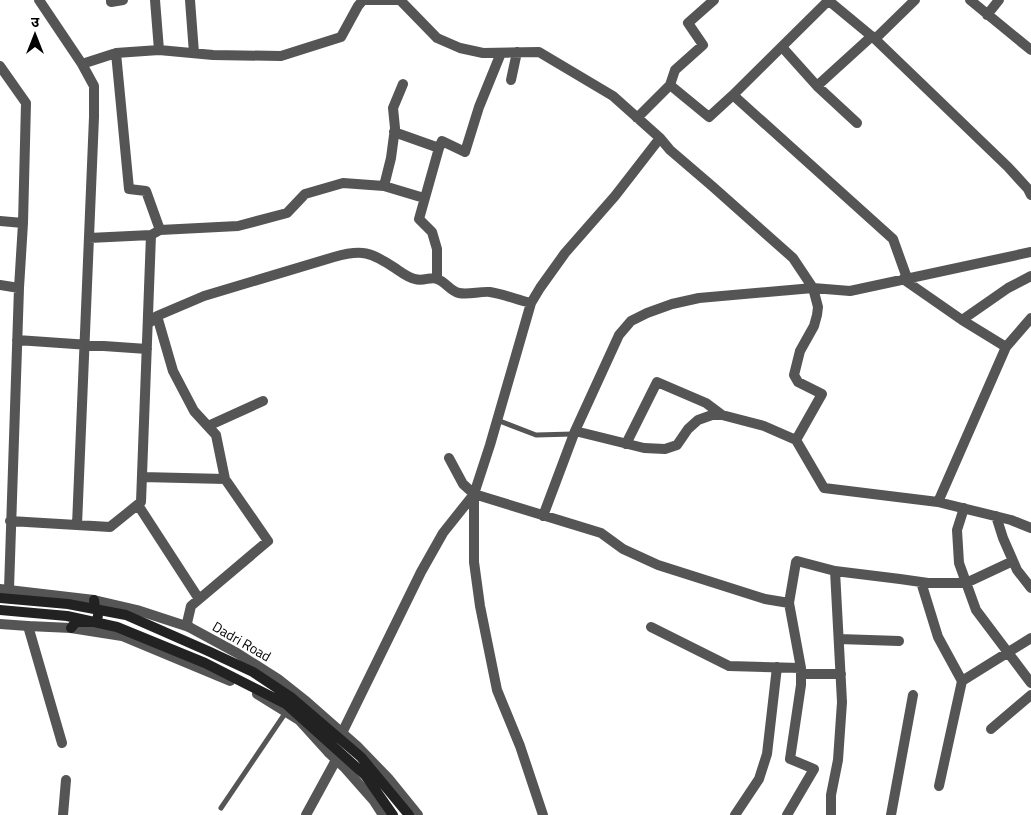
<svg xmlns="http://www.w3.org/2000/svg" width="1031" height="815" viewBox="0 0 1031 815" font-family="'Titillium Web','Noto Sans Devanagari',sans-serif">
  <rect width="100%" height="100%" fill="#fff"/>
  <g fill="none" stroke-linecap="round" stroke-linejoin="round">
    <path stroke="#555" stroke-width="5" d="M 497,420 L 536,435 L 573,434
      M 221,808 L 286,712"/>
    <path stroke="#555" stroke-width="10" d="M 39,0 L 82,64 L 94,86 L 94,117 L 77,525
      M 111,0 L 111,2 L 123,0
      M 190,0 L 194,53
      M 400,0 L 437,38 L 460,48 L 483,53 L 539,52 L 613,96 L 660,138 L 670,150 L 712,186 L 793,258 L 813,288 L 818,307 L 817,315 L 814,326 L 800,351 L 794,375 L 798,382 L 822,394 L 796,440
      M 970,0 L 1031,50
      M 829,1 L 875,39 L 1008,167 L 1028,189 L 1031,195
      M 987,15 L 999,0
      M 875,39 L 915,0
      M 782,47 L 817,86 L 857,123
      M 159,50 L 213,55 L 281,56 L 341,37 L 358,6 L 363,0 L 400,0
      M 116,53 L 129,189 L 146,191 L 160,230
      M 82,64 L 116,53 L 159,50 L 155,0
      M 0,66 L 26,103 L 23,223 L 19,288 L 9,589
      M 511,80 L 517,52
      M 670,85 L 675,70 L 703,45 L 688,23 L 714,0
      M 817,86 L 872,36
      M 733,95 L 829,0
      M 637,118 L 670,85 L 709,117 L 733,95 L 893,239 L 907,278
      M 394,132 L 439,148 L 419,219 L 432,232 L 437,249 L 437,279
      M 439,148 L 442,141 L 465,152 L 479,107 L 501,53
      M 384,186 L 391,158 L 395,128 L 393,108 L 403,84
      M 0,221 L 23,223
      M 89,238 L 151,235 L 160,230 L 238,226 L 287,213 L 305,194 L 343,183 L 384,186 L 424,198
      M 903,279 L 962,320 L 1006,347 L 938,502
      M 0,285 L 19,288
      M 157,316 L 173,371 L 194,411 L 216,435 L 225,479
      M 962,320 L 1008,288 L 1031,276
      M 148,324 L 157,316 L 204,296 L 334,257 C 362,249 371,252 395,268 C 401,272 407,277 415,279 C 423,282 431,276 437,279 C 446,282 450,291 459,293 C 469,295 480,291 490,292 C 503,294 518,300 531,303
      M 17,340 L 147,349
      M 1006,347 L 1031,318
      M 208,426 L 263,401
      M 575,431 L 644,448 L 665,449 L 677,445 L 688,429 L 698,420 L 712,415 L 722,415 L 764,426 L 796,440 L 824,488 L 938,502 L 1011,520 L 1031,528
      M 626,444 L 657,382 L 706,403 L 722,415
      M 449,458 L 463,484 L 474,494 L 601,533 L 623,549 L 658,565 L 765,599 L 789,603 L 801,668 L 801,685 L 790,759 L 814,769 L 787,815
      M 142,477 L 225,479 L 268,541 L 191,606 L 187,623 L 189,627
      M 474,494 L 474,562 L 480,606 L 497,690 L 520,746 L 543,815
      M 138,505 L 199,599
      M 964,508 L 957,530 L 959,563 L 976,610 L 1031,683
      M 543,516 L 575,431 L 619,335 L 631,321 L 647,313 L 672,304 L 699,298 L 813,288 L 850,291 L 1031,252
      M 996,516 L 1003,538 L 1017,570 L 1031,588
      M 10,521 L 110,527 L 141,502 L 151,235
      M 921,582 L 938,637 L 962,681
      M 789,603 L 796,562 L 797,561 L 835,571 L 900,579 L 928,583 L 966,583 L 1013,561
      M 28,626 L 62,743
      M 651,627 L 729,666 L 801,668
      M 839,639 L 899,641
      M 801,674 L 841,674
      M 991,729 L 1031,695
      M 338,738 L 342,733 L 421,572 L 443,533 L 474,494 L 490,445 L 531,303 L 540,288 L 565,253 L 615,196 L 660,138
      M 939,786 L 962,681 L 1031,638
      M 63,815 L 66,780
      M 306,815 L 336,760
      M 735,815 L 759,779 L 767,754 L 777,667
      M 831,815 L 831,795 L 838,760 L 842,702 L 835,571
      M 891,815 L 913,695"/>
    <path stroke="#555" stroke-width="10" d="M 0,589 L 94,600 L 137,610 L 189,627 L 237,653 L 278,679 L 307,702 L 357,746 L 388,778 L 418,815
      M 0,624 L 28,626 L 71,628 L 122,636 L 230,681
      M 257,694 L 299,720 L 328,752 L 344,767 L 374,801 L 383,815"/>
    <path stroke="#222" stroke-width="10" d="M 71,628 L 76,622 L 94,622 L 96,621 C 99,616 99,611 95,608 L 94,600"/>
    <path stroke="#222" stroke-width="10" d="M 0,598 L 68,604 L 126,615 L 208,651 L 253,672 L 292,698 L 361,757 L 409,815
      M 0,610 L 67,616 L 117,627 L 205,663 L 286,704 L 365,775 L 393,815"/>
  </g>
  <g text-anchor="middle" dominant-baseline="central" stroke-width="4.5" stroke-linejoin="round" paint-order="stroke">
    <g font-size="14" fill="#000" stroke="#fff">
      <text transform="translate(242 641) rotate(30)">Dadri Road</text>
    </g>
  </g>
  <g transform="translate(35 35)" stroke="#ffffff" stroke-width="4" paint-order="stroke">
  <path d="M0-4L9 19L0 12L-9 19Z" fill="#000000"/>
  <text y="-8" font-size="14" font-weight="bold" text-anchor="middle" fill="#000000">उ</text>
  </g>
</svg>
